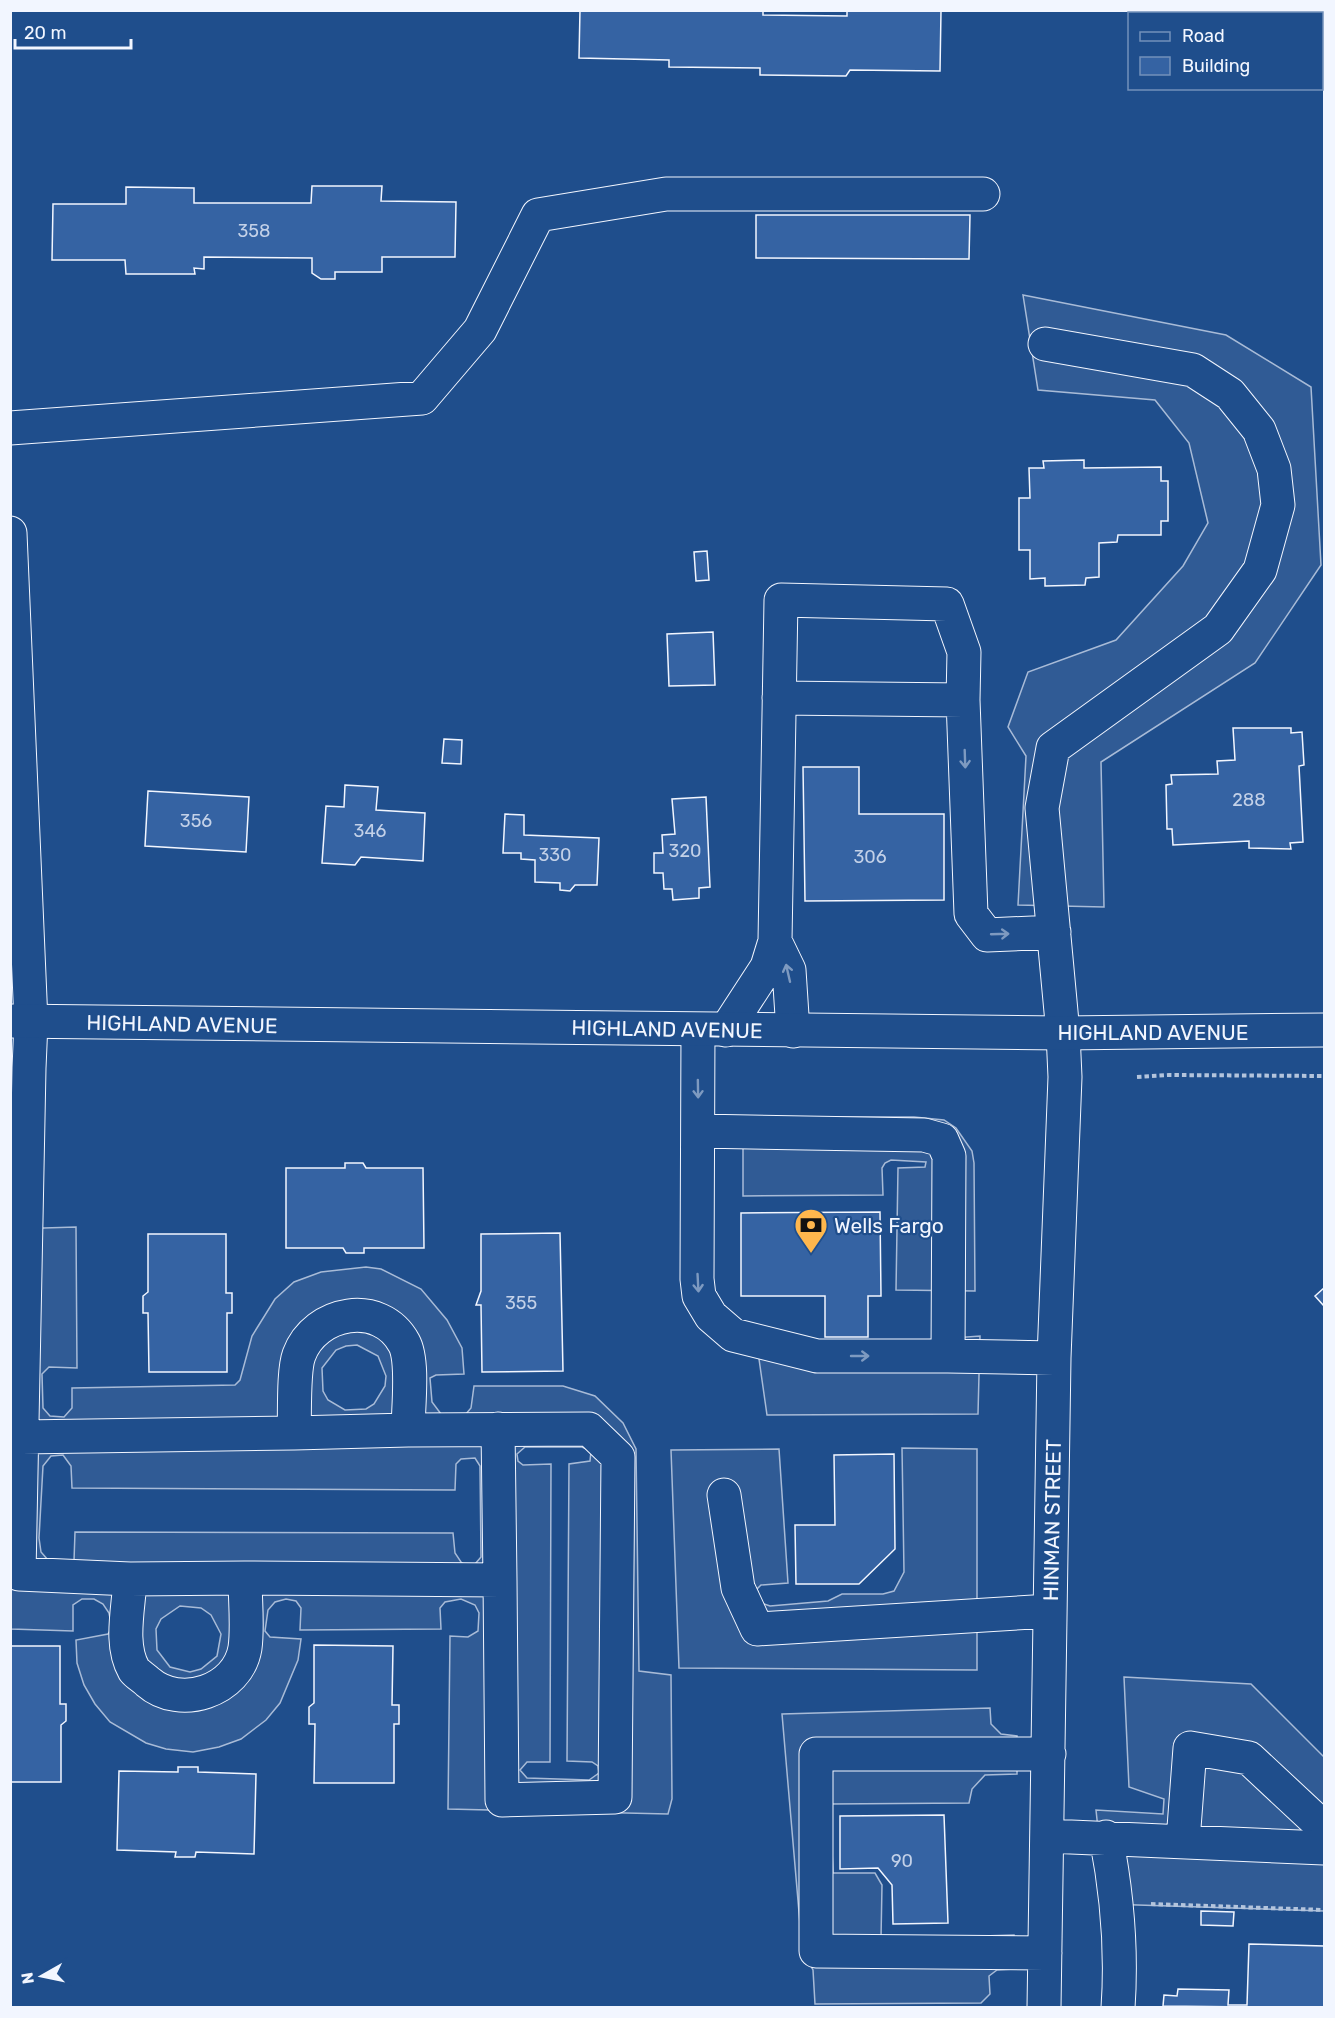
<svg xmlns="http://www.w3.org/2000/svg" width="1335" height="2018" viewBox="0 0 1335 2018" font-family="Rubik,sans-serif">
  <rect width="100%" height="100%" fill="#1f4e8c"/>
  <path fill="#305b95" stroke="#a8bbd7" stroke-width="1.5" fill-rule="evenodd" d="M 1023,295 L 1226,335 L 1311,387 L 1321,565 L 1255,663 L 1101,762 L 1104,907 L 1018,905 L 1026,756 L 1008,727 L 1028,672 L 1116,640 L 1183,566 L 1208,523 L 1189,443 L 1155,400 L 1038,390 Z
    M 743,1117 L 914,1117 L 944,1120 L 956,1128 L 972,1151 L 974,1163 L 975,1291 L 896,1290 L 898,1168 L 925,1167 L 926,1162 L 891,1160 L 885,1163 L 882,1168 L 883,1195 L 743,1196 Z
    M 76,1227 L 77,1368 L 49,1367 L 42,1374 L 43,1408 L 50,1416 L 64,1417 L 72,1408 L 72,1388 L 235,1385 L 240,1380 L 252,1336 L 275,1299 L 294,1282 L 321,1272 L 366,1267 L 381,1269 L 421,1289 L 447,1320 L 462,1348 L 464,1374 L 436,1375 L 430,1378 L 432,1402 L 441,1414 L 465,1415 L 471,1408 L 474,1386 L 563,1386 L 595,1396 L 623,1423 L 636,1449 L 639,1671 L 671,1675 L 672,1799 L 668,1814 L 448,1809 L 450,1636 L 468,1637 L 478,1631 L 479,1613 L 475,1605 L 461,1599 L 445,1602 L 440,1608 L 441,1629 L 300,1630 L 301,1608 L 296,1601 L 286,1599 L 275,1602 L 268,1610 L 265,1631 L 270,1637 L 301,1639 L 298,1660 L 280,1703 L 266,1720 L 241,1739 L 219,1747 L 193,1752 L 166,1749 L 146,1743 L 110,1722 L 95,1704 L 84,1685 L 77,1663 L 76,1640 L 108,1634 L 112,1628 L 109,1613 L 103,1604 L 94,1599 L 82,1599 L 73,1605 L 73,1631 L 11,1629 L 11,1229 ZM 357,1345 L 378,1356 L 386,1376 L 385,1386 L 374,1404 L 366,1409 L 345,1410 L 328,1400 L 323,1391 L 322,1368 L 336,1350 L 346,1346 ZM 525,1447 L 582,1447 L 591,1451 L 590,1461 L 569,1464 L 567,1761 L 592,1762 L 598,1766 L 599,1773 L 589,1780 L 527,1778 L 520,1770 L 527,1762 L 550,1762 L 551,1464 L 523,1465 L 518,1461 L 517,1454 ZM 63,1455 L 71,1466 L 72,1488 L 455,1490 L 456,1464 L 461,1459 L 475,1458 L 480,1466 L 481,1557 L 475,1564 L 467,1566 L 461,1562 L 455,1553 L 453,1533 L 75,1532 L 74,1561 L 48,1560 L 41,1552 L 39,1538 L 43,1466 L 51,1456 ZM 180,1606 L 201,1608 L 211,1615 L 221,1634 L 217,1656 L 201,1669 L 190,1672 L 170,1667 L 157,1650 L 156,1629 L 161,1619 Z
    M 980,1336 L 978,1414 L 767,1415 L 758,1352 Z
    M 902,1448 L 977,1449 L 977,1670 L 679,1668 L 671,1450 L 779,1449 L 788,1583 L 761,1585 L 757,1589 L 761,1603 L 770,1606 L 828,1601 L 842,1594 L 883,1594 L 894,1591 L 904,1572 Z
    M 1124,1677 L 1251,1684 L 1324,1757 L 1324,1911 L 1106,1904 L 1096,1810 L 1163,1814 L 1164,1799 L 1129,1787 Z
    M 990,1708 L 991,1724 L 1001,1734 L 1017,1736 L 1017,1774 L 985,1775 L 972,1789 L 969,1803 L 830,1804 L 833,1873 L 875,1873 L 882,1885 L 881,1939 L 1014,1935 L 1014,1969 L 997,1970 L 989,1976 L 990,1994 L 981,2003 L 815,2004 L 813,1970 L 807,1959 L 800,1924 L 782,1714 Z"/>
  <path fill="#3563a3" stroke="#f2f6ff" stroke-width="1.5" d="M 580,10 L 763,10 L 763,15 L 847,16 L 847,10 L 941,11 L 940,71 L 850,70 L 846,76 L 760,75 L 760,68 L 669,67 L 669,60 L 579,58 Z
    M 312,186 L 382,186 L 381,201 L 456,202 L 455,257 L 382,257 L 382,272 L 335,272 L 335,279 L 321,279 L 312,273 L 312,258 L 204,257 L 204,269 L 194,268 L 195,274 L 126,274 L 125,260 L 52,260 L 53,204 L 126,204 L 126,187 L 194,188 L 194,203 L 311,203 Z
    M 756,215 L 970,215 L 969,259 L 756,258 Z
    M 1084,460 L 1084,468 L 1161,467 L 1161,481 L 1168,481 L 1168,521 L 1161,521 L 1161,535 L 1118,535 L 1117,542 L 1099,543 L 1099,577 L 1086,578 L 1085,585 L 1045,586 L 1045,578 L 1030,579 L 1030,550 L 1019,550 L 1019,498 L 1030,498 L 1029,468 L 1044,468 L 1043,461 Z
    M 707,551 L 709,580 L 696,581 L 694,552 Z
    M 713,632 L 715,685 L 669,686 L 667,634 Z
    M 1233,728 L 1291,728 L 1291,733 L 1302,732 L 1304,765 L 1299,766 L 1303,842 L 1290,843 L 1291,849 L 1249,848 L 1249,841 L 1173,845 L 1172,829 L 1167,829 L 1166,785 L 1172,784 L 1171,775 L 1218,774 L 1217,761 L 1235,760 Z
    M 444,739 L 462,740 L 461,764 L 442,763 Z
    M 803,767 L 859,767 L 859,814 L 944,814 L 944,900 L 805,901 Z
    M 345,785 L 378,787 L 376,810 L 425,813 L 423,861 L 361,857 L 355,865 L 322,863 L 326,806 L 344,807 Z
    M 148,791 L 249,797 L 246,852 L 145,846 Z
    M 706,797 L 710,887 L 699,888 L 699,898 L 673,900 L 672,889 L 664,889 L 663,873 L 654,873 L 654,853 L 663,853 L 662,835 L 675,834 L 672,799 Z
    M 505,814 L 524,815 L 524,835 L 599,838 L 597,885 L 575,885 L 570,891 L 560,890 L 560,883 L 535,882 L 535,860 L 521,859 L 521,853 L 503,853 Z
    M 345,1163 L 363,1163 L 366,1168 L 423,1168 L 424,1248 L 364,1248 L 364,1253 L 346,1253 L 343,1248 L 286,1248 L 286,1168 L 345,1168 Z
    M 880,1212 L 881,1296 L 868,1296 L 868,1337 L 825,1337 L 825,1296 L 741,1296 L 741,1213 Z
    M 560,1233 L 563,1371 L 482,1372 L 481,1305 L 476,1305 L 481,1291 L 481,1234 Z
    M 148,1234 L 226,1234 L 226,1293 L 232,1293 L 232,1313 L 227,1313 L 227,1372 L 149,1372 L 148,1313 L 143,1313 L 143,1296 L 148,1292 Z
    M 1324,1288 L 1324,1306 L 1315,1296 Z
    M 894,1454 L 895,1549 L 859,1584 L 796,1584 L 795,1525 L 835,1525 L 834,1455 Z
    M 314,1645 L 393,1646 L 392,1705 L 399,1705 L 399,1724 L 394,1724 L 394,1783 L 314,1783 L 315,1724 L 309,1724 L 309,1707 L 314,1703 Z
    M 10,1646 L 60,1646 L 60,1704 L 66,1704 L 66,1721 L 61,1725 L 61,1782 L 10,1782 Z
    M 178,1767 L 198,1767 L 198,1772 L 256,1774 L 254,1854 L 196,1852 L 195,1857 L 175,1857 L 176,1852 L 117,1850 L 119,1771 L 178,1772 Z
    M 944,1815 L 948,1923 L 893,1924 L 892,1885 L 878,1868 L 840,1869 L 840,1816 Z
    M 1201,1911 L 1234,1912 L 1233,1926 L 1201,1925 Z
    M 1249,1944 L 1324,1946 L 1324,2008 L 1163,2006 L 1164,1995 L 1177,1996 L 1178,1989 L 1229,1990 L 1228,2005 L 1247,2005 Z"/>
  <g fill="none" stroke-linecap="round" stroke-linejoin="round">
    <defs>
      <path id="minor" d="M 10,428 L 422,398 L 480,330 L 538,215 L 666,194 L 983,194
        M 10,533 L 31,1022 L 29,1068 L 19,1574 L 130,1579 C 129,1607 119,1644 134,1670 C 137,1674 144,1678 148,1682 C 180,1710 238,1691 245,1648 C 248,1626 245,1600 245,1578 L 500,1580 L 502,1800 L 615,1797 L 618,1457 L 589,1429 L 408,1430 C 408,1409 414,1361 404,1343 C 380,1299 315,1311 299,1355 C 293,1371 295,1414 294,1433 L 22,1437
        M 963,700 L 971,914 L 987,935 L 1054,932
        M 775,941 L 781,600 L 947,604 L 964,652 L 963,700 L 779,698
        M 698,1030 L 697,1279 L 699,1296 L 711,1316 L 733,1335 L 817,1356 L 948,1356
        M 726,1030 L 767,967 L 775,941 L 789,970 L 793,1031
        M 698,1131 L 924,1135 L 942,1140 L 949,1156 L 948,1356 L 1054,1358
        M 498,1429 L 500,1580
        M 294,1433 L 408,1430
        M 724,1495 L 738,1588 L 757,1629 L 1050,1611
        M 130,1579 L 245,1578
        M 1048,1836 L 1324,1848
        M 1106,1837 C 1117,1893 1122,1951 1118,2008
        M 1183,1841 L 1190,1748 L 1249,1758 L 1324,1828
        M 1045,1953 L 816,1951 L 816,1754 L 1049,1754
        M 1044,2008 L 1054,1358 L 1065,1077 L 1063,1033 L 1042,808 L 1053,748 L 1218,629 L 1260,570 L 1278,505 L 1274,469 L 1259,430 L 1230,394 L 1193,370 L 1045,344"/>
      <path id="highway" d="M 10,1021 L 1063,1033 L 1324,1030"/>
    </defs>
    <use href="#minor" stroke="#f2f6ff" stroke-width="35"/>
    <use href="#highway" stroke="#f2f6ff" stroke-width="35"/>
    <path stroke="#b3c4dc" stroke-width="4" stroke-dasharray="4.5 3" stroke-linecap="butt" d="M 1137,1077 L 1169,1075 L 1324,1076
      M 1151,1904 L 1324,1910"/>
    <use href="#minor" stroke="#1f4e8c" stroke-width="33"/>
    <use href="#highway" stroke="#1f4e8c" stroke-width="33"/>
  </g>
  <defs><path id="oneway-shaft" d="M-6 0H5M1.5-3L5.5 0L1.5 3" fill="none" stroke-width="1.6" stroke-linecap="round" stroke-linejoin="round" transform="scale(1.5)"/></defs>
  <g stroke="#7e9ac0">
    <use href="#oneway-shaft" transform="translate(965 759) rotate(88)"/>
    <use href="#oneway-shaft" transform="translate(1000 934) rotate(-2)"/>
    <use href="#oneway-shaft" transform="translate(788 973) rotate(-103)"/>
    <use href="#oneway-shaft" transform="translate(698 1089) rotate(89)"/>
    <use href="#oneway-shaft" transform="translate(698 1283) rotate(87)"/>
    <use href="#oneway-shaft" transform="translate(860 1356)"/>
  </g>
  <defs>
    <symbol id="bank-pin" viewBox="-11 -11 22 30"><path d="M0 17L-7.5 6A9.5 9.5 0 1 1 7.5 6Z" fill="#ffb74d" stroke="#1f4e8c"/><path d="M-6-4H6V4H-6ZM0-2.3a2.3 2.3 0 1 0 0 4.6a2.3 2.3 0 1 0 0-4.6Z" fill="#111"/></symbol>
  </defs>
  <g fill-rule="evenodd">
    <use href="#bank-pin" x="792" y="1206" width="38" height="52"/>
  </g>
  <g text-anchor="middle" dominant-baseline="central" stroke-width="4.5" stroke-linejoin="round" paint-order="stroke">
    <g font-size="18" fill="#c3d1e8">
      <text x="254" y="231">358</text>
      <text x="1249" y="800">288</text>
      <text x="196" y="821">356</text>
      <text x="370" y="831">346</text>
      <text x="685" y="851">320</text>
      <text x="555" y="855">330</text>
      <text x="870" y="857">306</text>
      <text x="521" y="1303">355</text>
      <text x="902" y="1861">90</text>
    </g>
    <g font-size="21" fill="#f2f6ff" stroke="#1f4e8c">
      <text transform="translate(182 1024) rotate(1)">HIGHLAND AVENUE</text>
      <text transform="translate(667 1029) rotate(1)">HIGHLAND AVENUE</text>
      <text x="1153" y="1032">HIGHLAND AVENUE</text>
      <text transform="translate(1052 1520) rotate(-89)">HINMAN STREET</text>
    </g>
    <g font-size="21" fill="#f2f6ff" stroke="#1f4e8c" text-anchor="start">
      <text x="834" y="1225">Wells Fargo</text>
    </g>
  </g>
  <rect width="1335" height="2018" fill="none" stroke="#f2f6ff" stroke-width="24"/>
  <rect x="1128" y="12" width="195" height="78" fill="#1f4e8c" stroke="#7391ba" stroke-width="1.5"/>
  <rect x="1140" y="32" width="30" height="9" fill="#1f4e8c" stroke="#7391ba" stroke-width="1.5"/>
  <text x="1182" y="42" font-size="18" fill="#f2f6ff">Road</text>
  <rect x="1140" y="57" width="30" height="18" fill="#3563a3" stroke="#7391ba" stroke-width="1.5"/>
  <text x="1182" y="72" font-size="18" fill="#f2f6ff">Building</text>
  <g transform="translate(42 1976) rotate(261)" stroke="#1f4e8c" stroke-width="4.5" paint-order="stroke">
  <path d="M0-4.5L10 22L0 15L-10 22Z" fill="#f2f6ff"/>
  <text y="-9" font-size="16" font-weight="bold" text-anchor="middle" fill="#f2f6ff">N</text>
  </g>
  <path d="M15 39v9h116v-9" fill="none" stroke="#f2f6ff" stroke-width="3"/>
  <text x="24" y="39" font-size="18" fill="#f2f6ff" stroke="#1f4e8c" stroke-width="4.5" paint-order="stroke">20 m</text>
</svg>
